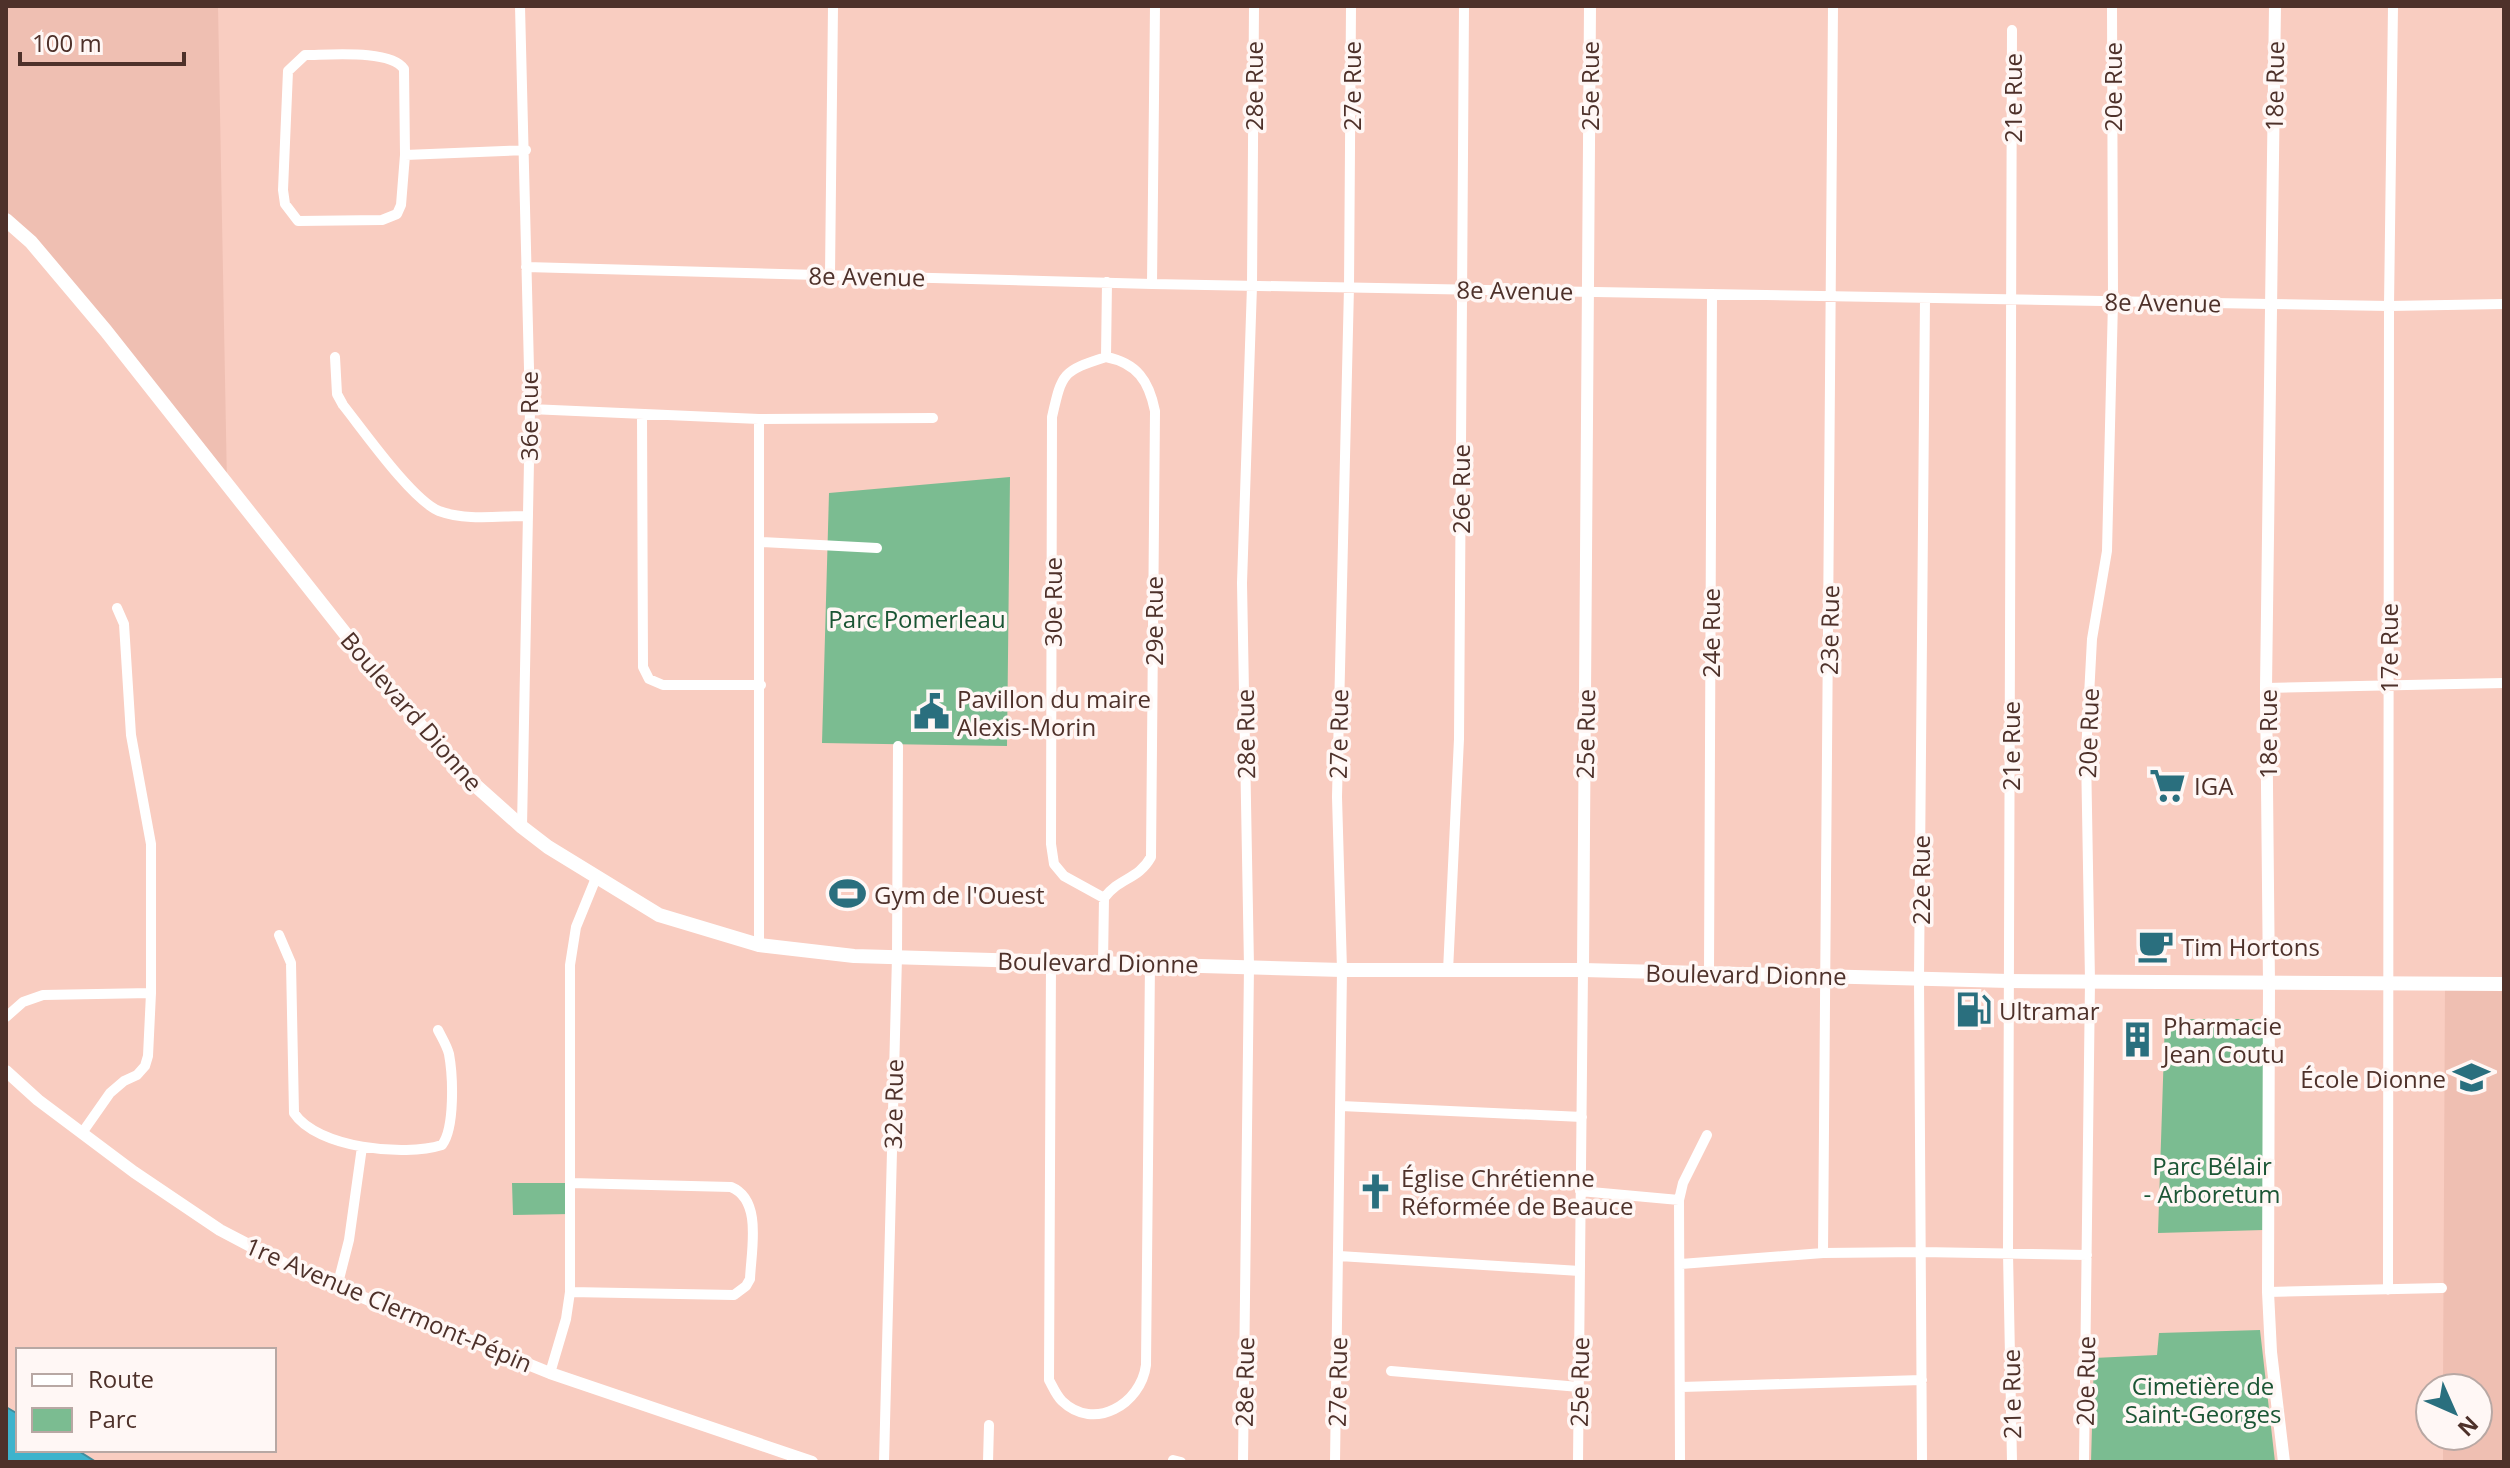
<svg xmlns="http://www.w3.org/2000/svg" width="2510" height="1468" viewBox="0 0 2510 1468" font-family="'Open Sans',sans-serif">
  <rect width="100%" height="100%" fill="#f9cdc1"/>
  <path fill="#efbfb2" d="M 6,6 L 218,6 L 227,485 L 6,220 Z
    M 2504,983 L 2504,1462 L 2443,1462 L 2443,1436 L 2478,1436 L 2478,1388 L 2443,1388 L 2445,984 Z"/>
  <path fill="#7bbc91" d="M 1010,477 L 1007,746 L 822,743 L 829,493 Z
    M 2165,1019 L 2264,1019 L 2264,1230 L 2158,1233 Z
    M 512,1183 L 571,1183 L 571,1214 L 513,1215 Z
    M 2260,1330 L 2275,1462 L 2091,1462 L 2094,1358 L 2157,1355 L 2159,1333 Z"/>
  <path fill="#3eb3cc" stroke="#438c9b" stroke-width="2" d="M 6,1407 L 18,1414 L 18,1450 L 77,1450 L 96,1462 L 6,1462 Z"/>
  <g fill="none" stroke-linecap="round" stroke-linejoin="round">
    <path stroke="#fff" stroke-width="10" d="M 520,6 L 530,409 L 522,827
      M 405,155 L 401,205 L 397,214 L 382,220 L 298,221 L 285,204 L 283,190 L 288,71 L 305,55 C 328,55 391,49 404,69 L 405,155 L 526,150
      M 526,267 L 1152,284 L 2270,304 L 2389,306 L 2504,304
      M 830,275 L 833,6
      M 1152,284 L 1155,6
      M 335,357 L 337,394 L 343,405 C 363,430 412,500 439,511 C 466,521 498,516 527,516
      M 530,409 L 759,419 L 933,418
      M 642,414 L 643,667 L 649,679 L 663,685 L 761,685
      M 760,542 L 877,548
      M 2266,688 L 2504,683
      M 1104,898 L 1064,876 L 1054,864 L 1051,844 L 1052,417 C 1062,373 1062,371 1106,357
      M 279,935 L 291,963 L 294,1113 C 317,1148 404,1157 442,1145 C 455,1128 453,1076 449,1054 C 447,1046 442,1038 438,1030
      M 759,945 L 759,419
      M 1051,962 L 1049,1380 C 1053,1387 1056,1395 1062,1401 C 1094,1432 1141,1404 1146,1365 L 1150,963
      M 1103,963 L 1104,898 C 1120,877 1138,880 1151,857 L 1155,411 C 1149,381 1137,363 1106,357 L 1107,282
      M 1448,971 L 1459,739 L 1464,6
      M 1709,973 L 1712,294
      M 6,1017 L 23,1002 L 43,995 L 151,993
      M 1341,1106 L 1582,1117
      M 82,1133 L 110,1093 L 124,1081 L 137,1075 L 145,1066 L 148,1056 L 151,993 L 151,844 L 131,735 L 124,624 L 117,608
      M 1580,1191 L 1679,1200
      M 1823,1253 L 1833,6
      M 1339,1256 L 1580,1271
      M 1681,1264 L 1823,1253 L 1922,1252 L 2087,1255
      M 337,1287 L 349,1240 L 362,1147
      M 2388,1290 L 2389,306 L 2393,6
      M 570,1292 L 734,1295 L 746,1286 L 750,1279 C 751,1251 763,1200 731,1187 L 571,1183
      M 2268,1292 L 2442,1288
      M 1391,1371 L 1579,1387
      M 550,1373 L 566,1319 L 570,1292 L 570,965 L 576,927 L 596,878
      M 1681,1387 L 1922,1380
      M 1173,1460 L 1181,1462
      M 884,1462 L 897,957 L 898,746
      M 988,1462 L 989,1425
      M 1243,1462 L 1249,966 L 1242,583 L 1252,286 L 1254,6
      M 1335,1462 L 1342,970 L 1337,797 L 1349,287 L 1351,6
      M 1578,1462 L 1583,970
      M 1680,1462 L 1679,1200 L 1683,1183 L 1707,1135
      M 1922,1462 L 1919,978 L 1925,298
      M 2012,1462 L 2008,1253 L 2012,30
      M 2084,1462 L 2090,981 L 2086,753 L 2092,639 L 2107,551 L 2113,301 L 2112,6"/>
    <path stroke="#fff" stroke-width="12" d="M 2275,6 L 2266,688 L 2269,984 L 2268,1292 L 2271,1352 L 2284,1462
      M 1583,970 L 1590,6
      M 6,1071 L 38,1100 L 134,1172 L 220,1230 L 300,1272 L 550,1373 L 812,1462"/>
    <path stroke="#fff" stroke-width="14" d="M 6,220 L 31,242 L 106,331 L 370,665 L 455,767 L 522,827 L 548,847 L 659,915 L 759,945 L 854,956 L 1342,970 L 1583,970 L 2009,981 L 2504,984"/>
  </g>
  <defs>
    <symbol id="civic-bare" viewBox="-9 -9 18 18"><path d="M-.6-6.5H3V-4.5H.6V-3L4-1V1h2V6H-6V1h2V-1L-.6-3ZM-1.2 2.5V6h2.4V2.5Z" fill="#2a6f7e" stroke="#fff7f5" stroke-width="2.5" paint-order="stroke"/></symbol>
    <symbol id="supermarket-bare" viewBox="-9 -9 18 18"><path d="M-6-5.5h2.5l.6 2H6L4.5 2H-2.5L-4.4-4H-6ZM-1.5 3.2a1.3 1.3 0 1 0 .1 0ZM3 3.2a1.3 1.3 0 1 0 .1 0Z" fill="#2a6f7e" stroke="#fff7f5" stroke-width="2.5" paint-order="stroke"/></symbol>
    <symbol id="stadium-bare" viewBox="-9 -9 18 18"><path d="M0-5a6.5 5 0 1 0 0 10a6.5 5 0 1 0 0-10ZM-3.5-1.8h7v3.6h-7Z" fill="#2a6f7e" stroke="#fff7f5" stroke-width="2.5" paint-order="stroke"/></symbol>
    <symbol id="cafe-bare" viewBox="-9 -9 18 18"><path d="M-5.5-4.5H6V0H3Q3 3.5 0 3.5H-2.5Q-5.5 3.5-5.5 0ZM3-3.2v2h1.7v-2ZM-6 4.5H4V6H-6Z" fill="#2a6f7e" stroke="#fff7f5" stroke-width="2.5" paint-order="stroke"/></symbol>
    <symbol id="fuel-bare" viewBox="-9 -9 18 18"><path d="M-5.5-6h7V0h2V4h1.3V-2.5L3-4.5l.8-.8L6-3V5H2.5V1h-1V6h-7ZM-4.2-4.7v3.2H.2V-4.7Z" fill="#2a6f7e" stroke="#fff7f5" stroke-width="2.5" paint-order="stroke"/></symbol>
    <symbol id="building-bare" viewBox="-9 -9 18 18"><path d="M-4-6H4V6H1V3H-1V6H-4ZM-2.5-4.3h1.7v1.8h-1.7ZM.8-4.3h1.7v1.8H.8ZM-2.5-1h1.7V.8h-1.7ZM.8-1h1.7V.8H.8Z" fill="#2a6f7e" stroke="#fff7f5" stroke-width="2.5" paint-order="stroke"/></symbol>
    <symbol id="school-bare" viewBox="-9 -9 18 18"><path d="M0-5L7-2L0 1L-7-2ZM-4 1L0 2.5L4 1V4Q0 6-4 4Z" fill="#2a6f7e" stroke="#fff7f5" stroke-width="2.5" paint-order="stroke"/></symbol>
    <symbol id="church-bare" viewBox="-9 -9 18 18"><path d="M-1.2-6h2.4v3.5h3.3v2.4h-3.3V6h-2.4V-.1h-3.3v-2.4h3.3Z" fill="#2a6f7e" stroke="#fff7f5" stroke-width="2.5" paint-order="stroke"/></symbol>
  </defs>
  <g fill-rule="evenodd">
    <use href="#civic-bare" x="906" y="686" width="51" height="51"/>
    <use href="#supermarket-bare" x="2142" y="760" width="51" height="51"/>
    <use href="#stadium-bare" x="822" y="868" width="51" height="51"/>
    <use href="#cafe-bare" x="2130" y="920" width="51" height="51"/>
    <use href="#fuel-bare" x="1948" y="984" width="51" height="51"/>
    <use href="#building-bare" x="2112" y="1014" width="51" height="51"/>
    <use href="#school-bare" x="2446" y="1052" width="51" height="51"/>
    <use href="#church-bare" x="1350" y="1166" width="51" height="51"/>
  </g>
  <g text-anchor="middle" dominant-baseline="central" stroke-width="7" stroke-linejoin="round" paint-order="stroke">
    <g font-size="24" fill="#4e312a" stroke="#fff7f5">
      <text transform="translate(1253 86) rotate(-90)">28e Rue</text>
      <text transform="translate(1351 86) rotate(-90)">27e Rue</text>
      <text transform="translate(1589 86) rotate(-90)">25e Rue</text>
      <text transform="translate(2274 86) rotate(-89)">18e Rue</text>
      <text transform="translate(2112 87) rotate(-90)">20e Rue</text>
      <text transform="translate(2012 98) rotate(-90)">21e Rue</text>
      <text transform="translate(867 276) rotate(1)">8e Avenue</text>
      <text transform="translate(1515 290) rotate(1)">8e Avenue</text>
      <text transform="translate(2163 302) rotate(1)">8e Avenue</text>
      <text transform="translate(528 416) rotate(-90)">36e Rue</text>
      <text transform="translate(1460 489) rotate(-90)">26e Rue</text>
      <text transform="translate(1052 602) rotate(-90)">30e Rue</text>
      <text transform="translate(1153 621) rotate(-90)">29e Rue</text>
      <text transform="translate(1829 630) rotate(-89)">23e Rue</text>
      <text transform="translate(1710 633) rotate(-90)">24e Rue</text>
      <text transform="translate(2388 648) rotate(-90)">17e Rue</text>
      <text transform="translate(412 711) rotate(49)">Boulevard Dionne</text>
      <text transform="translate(2088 733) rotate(-88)">20e Rue</text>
      <text transform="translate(1245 734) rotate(-91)">28e Rue</text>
      <text transform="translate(1338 734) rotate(-89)">27e Rue</text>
      <text transform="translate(1585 734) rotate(-89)">25e Rue</text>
      <text transform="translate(2267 734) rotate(-90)">18e Rue</text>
      <text transform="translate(2010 746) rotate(-90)">21e Rue</text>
      <text transform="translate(1920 880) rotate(-90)">22e Rue</text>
      <text transform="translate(1098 962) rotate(1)">Boulevard Dionne</text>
      <text transform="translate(1746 974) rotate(1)">Boulevard Dionne</text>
      <text transform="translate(893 1104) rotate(-89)">32e Rue</text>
      <text transform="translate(389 1304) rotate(23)">1re Avenue Clermont-Pépin</text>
      <text transform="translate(2085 1381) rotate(-89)">20e Rue</text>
      <text transform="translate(1244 1382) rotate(-89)">28e Rue</text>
      <text transform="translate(1337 1382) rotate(-89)">27e Rue</text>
      <text transform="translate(1579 1382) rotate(-89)">25e Rue</text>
      <text transform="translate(2011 1394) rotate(-91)">21e Rue</text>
    </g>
    <g font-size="24" fill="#1b5534" stroke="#fff7f5">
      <text x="917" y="618">Parc Pomerleau</text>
      <text x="2212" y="1165">Parc Bélair<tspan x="2212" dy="28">- Arboretum</tspan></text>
      <text x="2203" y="1385">Cimetière de<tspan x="2203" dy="28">Saint-Georges</tspan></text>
    </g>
    <g font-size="24" fill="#4e312a" stroke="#fff7f5" text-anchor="start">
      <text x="957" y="698">Pavillon du maire<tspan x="957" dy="28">Alexis-Morin</tspan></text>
      <text x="2194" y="785">IGA</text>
      <text x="874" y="894">Gym de l'Ouest</text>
      <text x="2181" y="946">Tim Hortons</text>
      <text x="1999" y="1010">Ultramar</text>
      <text x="2163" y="1025">Pharmacie<tspan x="2163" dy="28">Jean Coutu</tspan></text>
      <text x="2446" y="1078" text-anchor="end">École Dionne</text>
      <text x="1401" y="1177">Église Chrétienne<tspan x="1401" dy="28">Réformée de Beauce</tspan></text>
    </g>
  </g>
  <rect width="2510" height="1468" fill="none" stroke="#4e312a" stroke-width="16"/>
  <rect x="16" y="1348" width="260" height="104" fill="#fff7f5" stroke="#b8a8a4" stroke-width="2"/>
  <rect x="32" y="1374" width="40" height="12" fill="#ffffff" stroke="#b8a8a4" stroke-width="2"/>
  <text x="88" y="1388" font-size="24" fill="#4e312a">Route</text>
  <rect x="32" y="1408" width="40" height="24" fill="#7bbc91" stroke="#b8a8a4" stroke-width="2"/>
  <text x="88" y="1428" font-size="24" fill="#4e312a">Parc</text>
  <g transform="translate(2454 1412) rotate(135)"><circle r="38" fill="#fff7f5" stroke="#b8a8a4" stroke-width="2"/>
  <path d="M0-6L14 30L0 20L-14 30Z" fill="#2a6f7e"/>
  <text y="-12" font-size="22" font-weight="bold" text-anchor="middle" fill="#4e312a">N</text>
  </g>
  <path d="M20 52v12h164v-12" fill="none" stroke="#4e312a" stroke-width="4"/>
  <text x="32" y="52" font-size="24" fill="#4e312a" stroke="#fff7f5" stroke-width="6" paint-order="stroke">100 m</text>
</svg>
